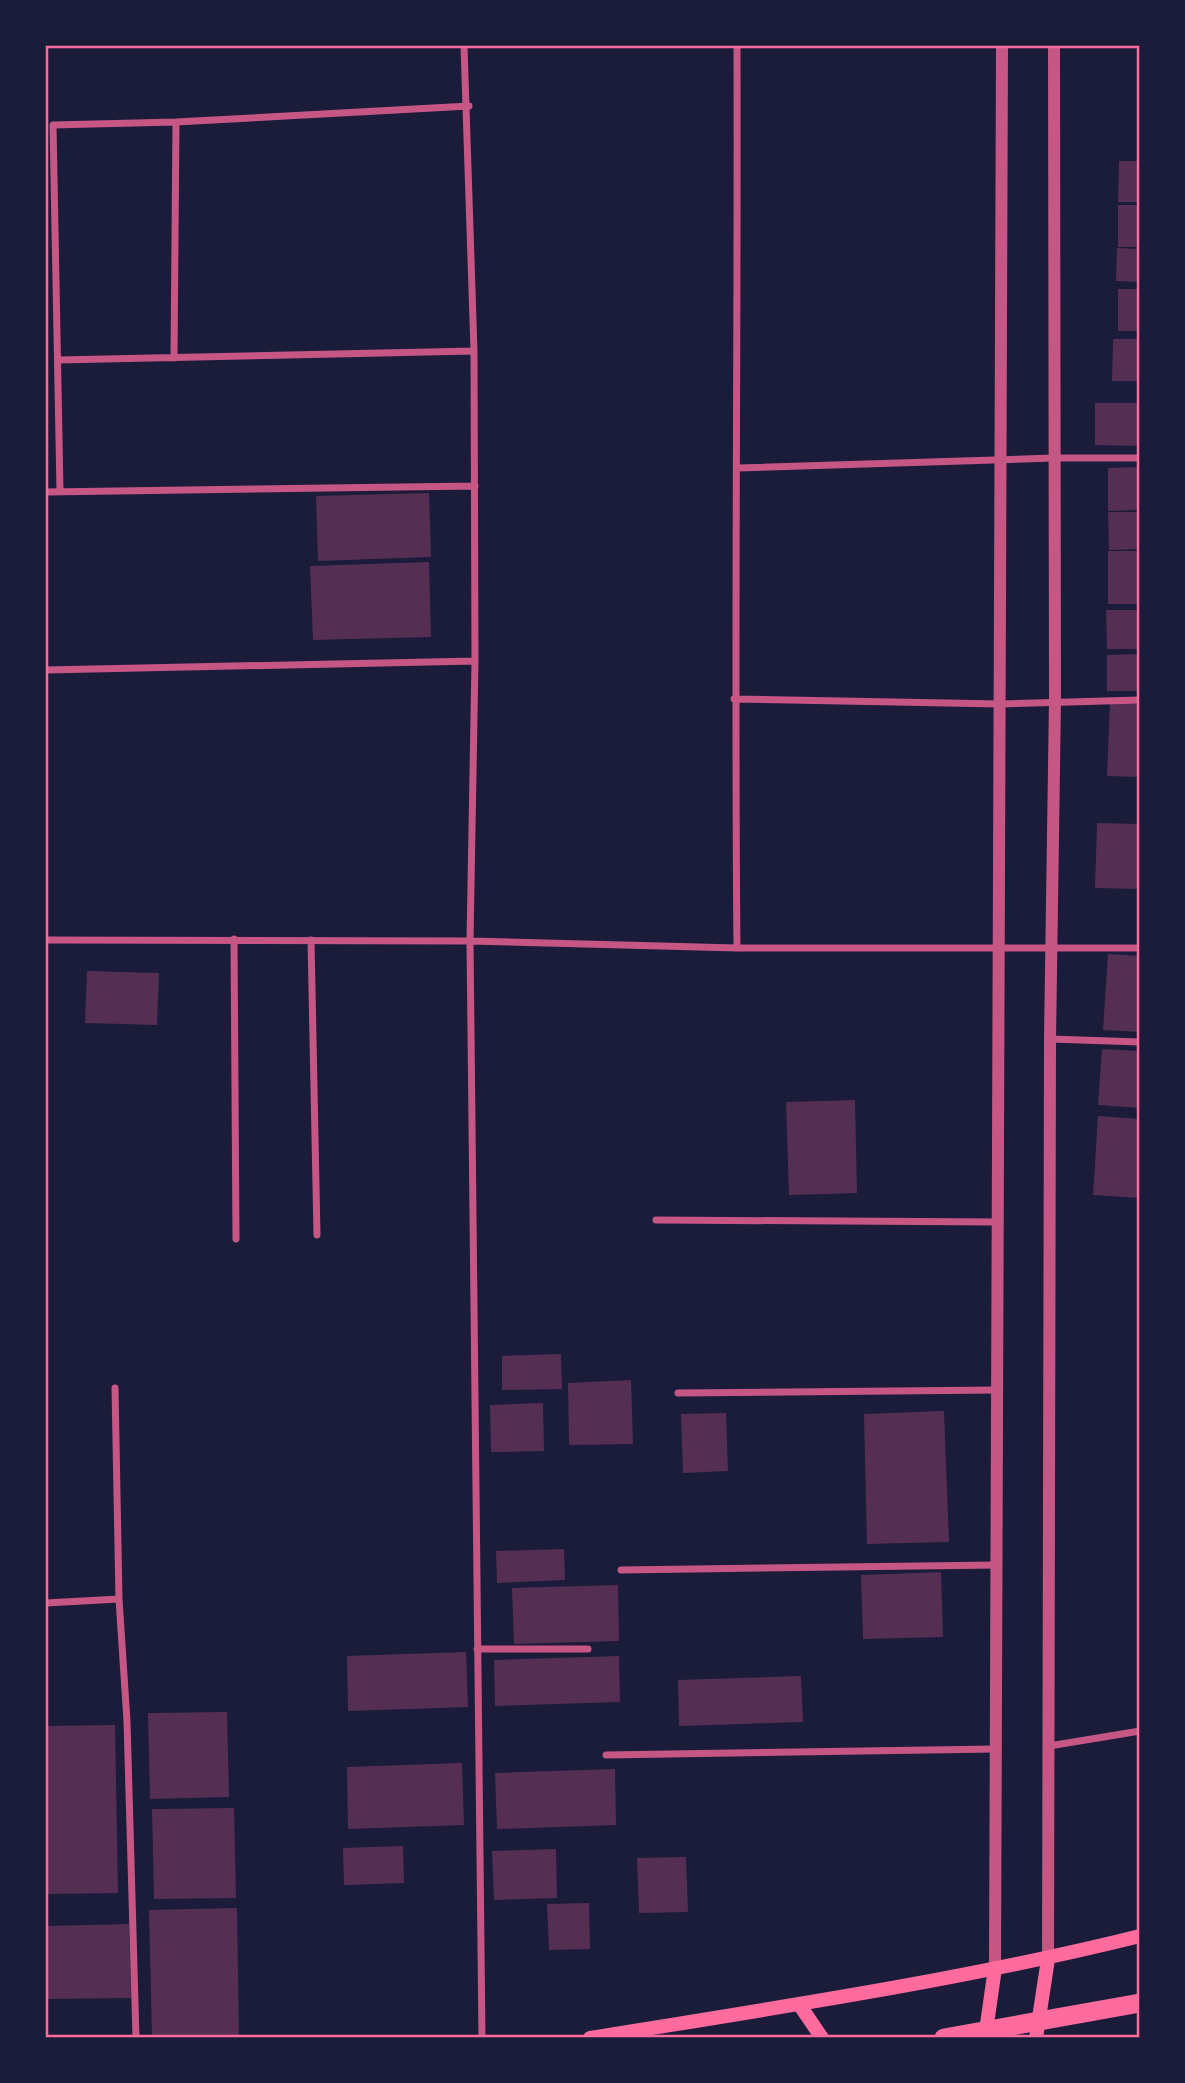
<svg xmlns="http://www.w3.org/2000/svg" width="1185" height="2083" viewBox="0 0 1185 2083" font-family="Georgia,serif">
  <rect width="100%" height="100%" fill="#1b1b3a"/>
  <path fill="#542f53" d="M 1119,161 L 1140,161 L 1140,202 L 1118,202 Z
    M 1118,205 L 1140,205 L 1140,247 L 1118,247 Z
    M 1117,248 L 1140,249 L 1140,282 L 1116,281 Z
    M 1118,289 L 1140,289 L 1140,331 L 1118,331 Z
    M 1113,339 L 1140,339 L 1140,381 L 1112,381 Z
    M 1095,403 L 1140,403 L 1140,446 L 1095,445 Z
    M 1140,467 L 1140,510 L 1108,511 L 1108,468 Z
    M 429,493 L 431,557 L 318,561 L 316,496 Z
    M 1108,512 L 1140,512 L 1140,549 L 1109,550 Z
    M 1108,551 L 1140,551 L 1140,604 L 1108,604 Z
    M 429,562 L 431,637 L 313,640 L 310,566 Z
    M 1106,610 L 1140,610 L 1140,649 L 1107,649 Z
    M 1140,654 L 1140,691 L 1107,691 L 1107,655 Z
    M 1110,702 L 1140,704 L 1140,777 L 1107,776 Z
    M 1097,823 L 1140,824 L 1140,889 L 1095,888 Z
    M 1108,954 L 1140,956 L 1140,1032 L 1103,1030 Z
    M 87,971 L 159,973 L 157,1025 L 85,1023 Z
    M 1102,1049 L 1140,1051 L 1140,1108 L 1098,1105 Z
    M 855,1100 L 857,1193 L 789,1195 L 786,1102 Z
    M 1098,1116 L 1140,1119 L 1140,1198 L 1093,1195 Z
    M 561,1354 L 562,1389 L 502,1390 L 502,1356 Z
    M 631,1380 L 633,1444 L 569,1445 L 568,1383 Z
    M 543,1403 L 544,1451 L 491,1452 L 490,1405 Z
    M 944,1411 L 949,1542 L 867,1544 L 864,1414 Z
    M 726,1413 L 728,1471 L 683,1473 L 681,1414 Z
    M 564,1549 L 565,1580 L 497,1583 L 496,1551 Z
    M 941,1572 L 943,1637 L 863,1639 L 861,1575 Z
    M 618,1585 L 619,1641 L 514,1644 L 512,1588 Z
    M 466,1652 L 468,1707 L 348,1711 L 347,1656 Z
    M 619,1656 L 620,1702 L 495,1706 L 494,1660 Z
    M 801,1676 L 803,1722 L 679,1726 L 678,1680 Z
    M 227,1712 L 229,1797 L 150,1799 L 148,1713 Z
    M 115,1725 L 118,1893 L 46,1894 L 46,1726 Z
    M 462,1763 L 464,1825 L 348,1829 L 347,1767 Z
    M 615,1769 L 616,1825 L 497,1829 L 495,1773 Z
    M 234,1808 L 236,1898 L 154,1899 L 152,1809 Z
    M 403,1846 L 404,1883 L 344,1885 L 343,1848 Z
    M 556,1849 L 557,1898 L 494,1900 L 492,1851 Z
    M 686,1857 L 688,1912 L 639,1913 L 637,1858 Z
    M 589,1903 L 590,1949 L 549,1950 L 547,1904 Z
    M 237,1908 L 239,2038 L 152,2038 L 149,1910 Z
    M 129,1924 L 131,1998 L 46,1999 L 46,1926 Z"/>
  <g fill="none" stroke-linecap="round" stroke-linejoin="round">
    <path stroke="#c65784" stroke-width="7" d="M 464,46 L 474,351 L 475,661 L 470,941 L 482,2038
      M 174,358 L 176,122
      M 58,360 L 474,351
      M 738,468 L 1054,458 L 1140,458
      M 60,491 L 53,125 L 176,122 L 469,106
      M 46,492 L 475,486
      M 46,670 L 475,661
      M 734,699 L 1000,704 L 1140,700
      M 234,939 L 236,1239
      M 46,940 L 470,941 L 737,948 L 1140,948
      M 311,940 L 317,1235
      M 737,948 C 734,647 738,347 737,46
      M 1050,1039 L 1140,1042
      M 656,1220 L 997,1222
      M 115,1388 L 119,1599 L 127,1721 L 136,2038
      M 678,1393 L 996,1390
      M 621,1570 L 996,1565
      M 46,1603 L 119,1599
      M 477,1649 L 588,1649
      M 1049,1746 L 1140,1731
      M 606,1755 L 995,1749"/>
    <path stroke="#c65784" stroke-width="12" d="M 1048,1959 L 1050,1039 L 1055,700 L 1054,46
      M 995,1968 L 1002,46"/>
    <path stroke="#ff6b9d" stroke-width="14" d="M 799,2004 L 822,2038
      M 590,2038 C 774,2008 959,1981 1140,1936
      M 985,2038 L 995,1968
      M 1036,2038 L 1048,1959"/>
    <path stroke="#ff6b9d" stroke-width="19" d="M 944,2038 L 1140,2003"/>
  </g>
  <rect width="1185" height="2083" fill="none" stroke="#1b1b3a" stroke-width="94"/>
  <rect x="47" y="47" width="1091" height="1989" fill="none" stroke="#ff6b9d" stroke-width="2.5"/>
</svg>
